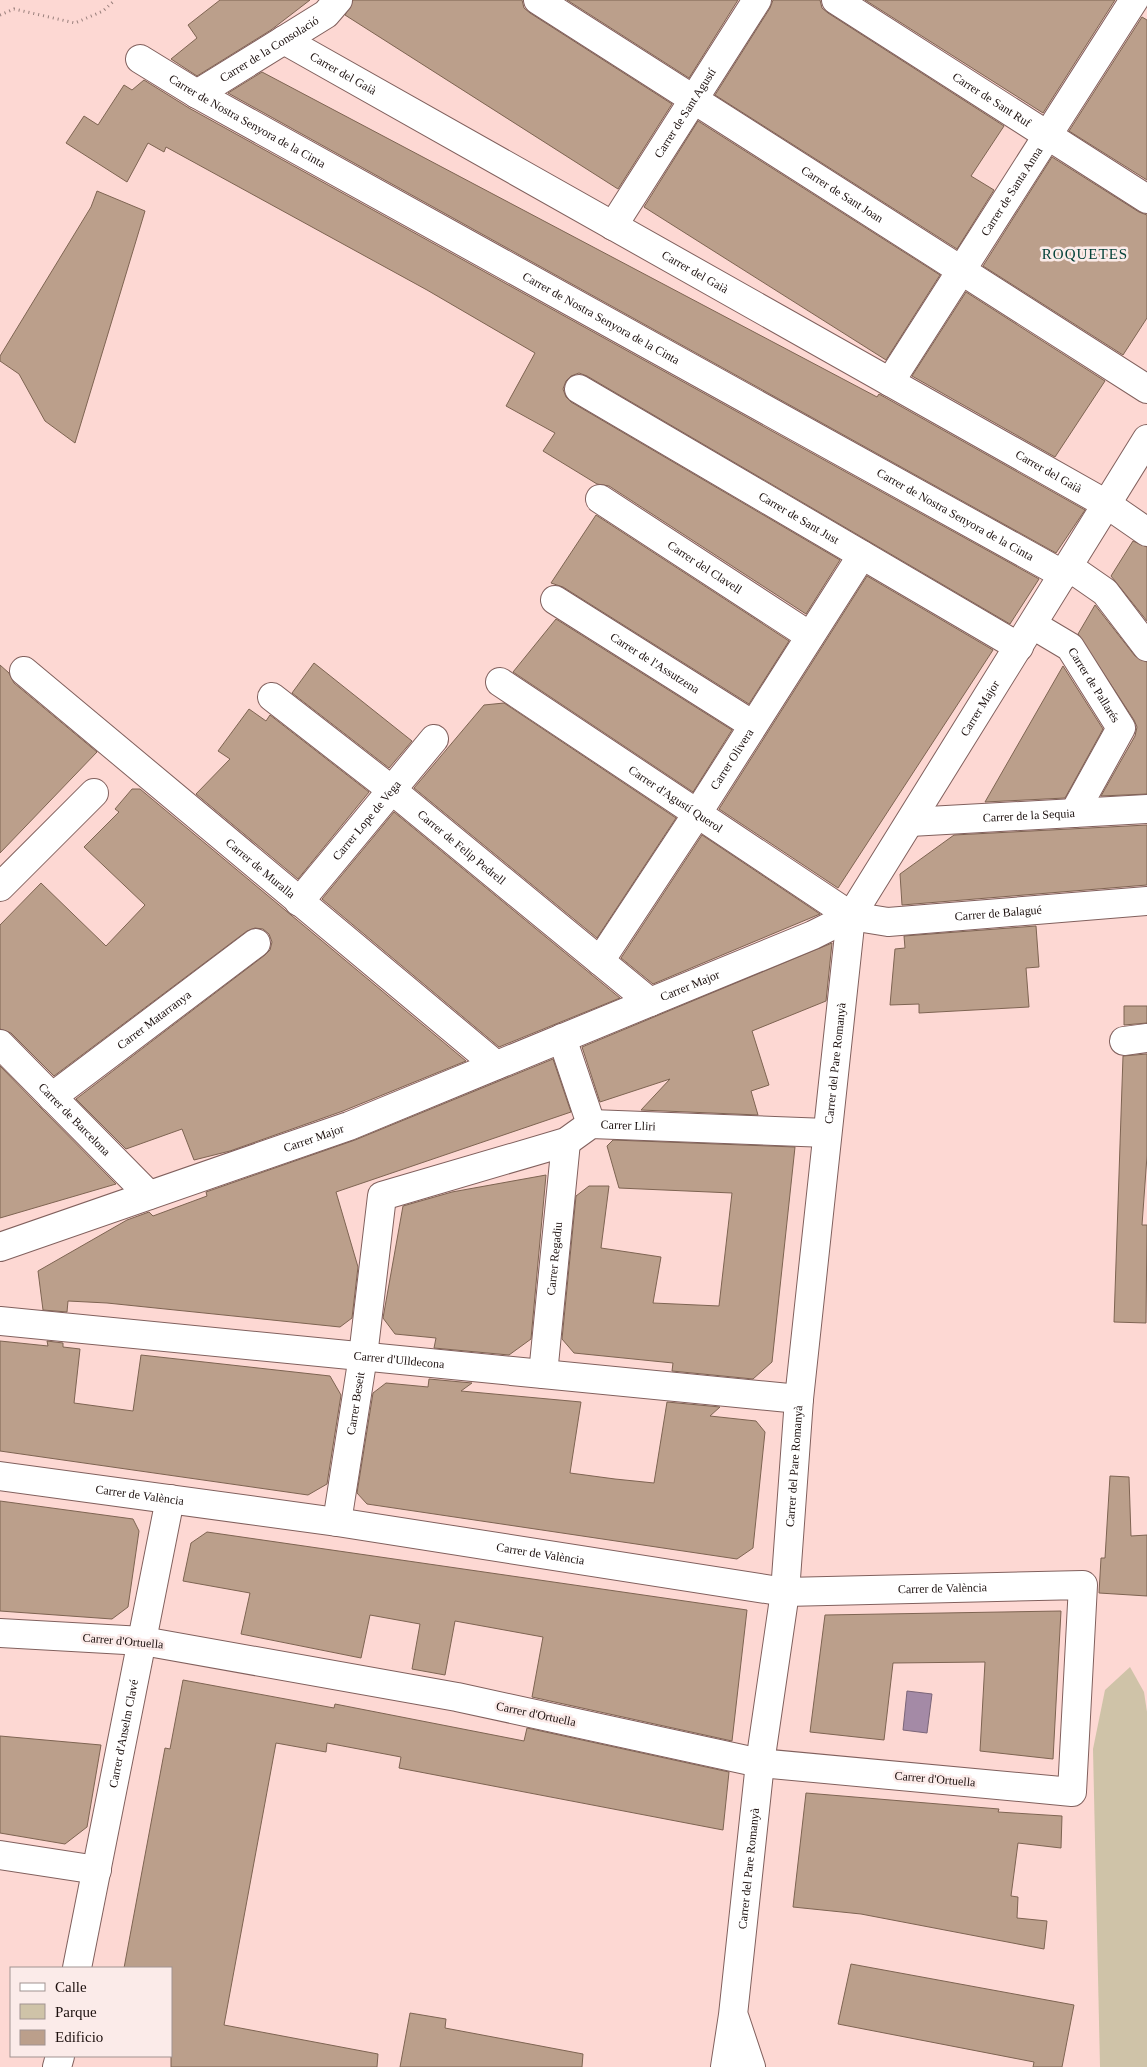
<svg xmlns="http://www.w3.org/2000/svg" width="1147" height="2067" viewBox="0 0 1147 2067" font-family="Georgia,serif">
  <rect width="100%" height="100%" fill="#fdd8d3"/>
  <path fill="#cfc3a8" d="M 1130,1667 L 1144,1692 L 1147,1712 L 1147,2067 L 1100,2067 L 1093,1749 L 1105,1690 Z"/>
  <path fill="#a48aa6" stroke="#7b6578" d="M 907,1691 L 932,1694 L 927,1733 L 903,1730 Z"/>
  <path fill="#bb9f8b" stroke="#7e6452" d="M 220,0 L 310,0 L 271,30 L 197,76 L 171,59 L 197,38 L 188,25 Z
    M 353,0 L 522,0 L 524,8 L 530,13 L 672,104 L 618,189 L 345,15 Z
    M 567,0 L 738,0 L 689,78 Z
    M 773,0 L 820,0 L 822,8 L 828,13 L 1004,126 L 971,176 L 994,190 L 957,249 L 715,95 L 770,8 Z
    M 865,0 L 1115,0 L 1043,113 Z
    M 1142,17 L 1147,20 L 1147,180 L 1069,131 Z
    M 262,72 L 877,397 L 879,394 L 1085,510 L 1056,553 L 228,93 Z
    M 144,80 L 189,108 L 1039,579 L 1010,624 L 587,376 L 579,373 L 571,376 L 566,381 L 563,389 L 566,397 L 571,402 L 840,560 L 806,614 L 609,486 L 597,484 L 543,451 L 555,433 L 506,406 L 535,353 L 427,290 L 166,147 L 164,152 L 148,143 L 127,182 L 66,143 L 84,116 L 98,125 L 124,85 L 132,90 Z
    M 698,121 L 940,275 L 886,360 L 644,207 Z
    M 1052,157 L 1139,212 L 1147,215 L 1147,318 L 1123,355 L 983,266 Z
    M 97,191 L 145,211 L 75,443 L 45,421 L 19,374 L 0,361 L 0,356 L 91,207 Z
    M 966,292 L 1105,381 L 1055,457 L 912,376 Z
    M 596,515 L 789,641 L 749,704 L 563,587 L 551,583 Z
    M 1133,541 L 1147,547 L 1147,621 L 1111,576 Z
    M 867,576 L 993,650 L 838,888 L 719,809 Z
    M 1095,605 L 1135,656 L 1147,662 L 1147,794 L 1101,796 L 1135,736 L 1137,727 L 1134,720 L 1078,634 Z
    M 556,619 L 732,730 L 693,792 L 513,672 Z
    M 314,663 L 412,741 L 389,768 L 292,693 Z
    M 0,665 L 9,673 L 14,683 L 97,752 L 0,853 Z
    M 1063,666 L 1103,729 L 1065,798 L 985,802 Z
    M 504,703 L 676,818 L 597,938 L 414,788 L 484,705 Z
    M 249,709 L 266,721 L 270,715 L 369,792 L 298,879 L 196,794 L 230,759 L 218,751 Z
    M 132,789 L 140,789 L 466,1061 L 343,1111 L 230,1151 L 194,1160 L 182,1129 L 126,1149 L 76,1099 L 265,955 L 270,950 L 272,942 L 269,934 L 263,929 L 255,928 L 247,931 L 54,1076 L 11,1033 L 0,1029 L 0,925 L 41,883 L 106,946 L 145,905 L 84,847 L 119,812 L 115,809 Z
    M 394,812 L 620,998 L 499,1047 L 322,899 Z
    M 1147,825 L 1147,885 L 902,905 L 900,874 L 954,835 Z
    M 702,835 L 820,914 L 653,984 L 621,958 Z
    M 1036,926 L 1039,967 L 1026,968 L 1029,1007 L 919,1013 L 919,1004 L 890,1005 L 895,949 L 905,948 L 904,936 Z
    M 832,943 L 826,1001 L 752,1031 L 769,1085 L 751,1091 L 758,1115 L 641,1110 L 670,1079 L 600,1102 L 582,1047 Z
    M 1124,1006 L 1147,1006 L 1147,1023 L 1124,1025 Z
    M 1147,1054 L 1147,1156 L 1142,1225 L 1147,1225 L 1146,1323 L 1114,1322 L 1123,1056 Z
    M 553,1059 L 571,1112 L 336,1192 L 358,1267 L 352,1318 L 340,1327 L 107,1303 L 68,1301 L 67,1312 L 43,1310 L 38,1271 L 127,1220 L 149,1212 L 153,1216 L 207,1196 L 206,1192 L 355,1140 Z
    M 0,1066 L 40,1107 L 116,1184 L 0,1218 Z
    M 613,1140 L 795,1147 L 772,1362 L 753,1379 L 672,1371 L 673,1363 L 574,1353 L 562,1339 L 576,1196 L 589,1186 L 609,1186 L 601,1248 L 661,1257 L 653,1303 L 719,1306 L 732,1193 L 619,1188 L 607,1146 Z
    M 546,1175 L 531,1339 L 509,1355 L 434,1348 L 436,1338 L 395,1334 L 383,1318 L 403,1206 L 452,1192 Z
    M 0,1341 L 48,1346 L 47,1341 L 63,1343 L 63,1347 L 80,1349 L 74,1403 L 133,1411 L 141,1355 L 330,1376 L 341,1395 L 327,1484 L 308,1495 L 0,1451 Z
    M 429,1379 L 472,1383 L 461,1391 L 581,1402 L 570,1473 L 615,1479 L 654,1483 L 667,1402 L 720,1407 L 710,1416 L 756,1421 L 765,1432 L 753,1548 L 737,1559 L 367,1504 L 357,1493 L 373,1393 L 386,1383 L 428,1387 Z
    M 1110,1476 L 1129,1477 L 1131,1536 L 1147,1535 L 1147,1596 L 1099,1593 L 1101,1558 L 1105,1558 Z
    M 0,1501 L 133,1519 L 139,1531 L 128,1607 L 112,1619 L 0,1611 Z
    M 207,1532 L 747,1610 L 732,1741 L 532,1697 L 543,1637 L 455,1621 L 445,1675 L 412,1669 L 420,1624 L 370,1615 L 361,1658 L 241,1634 L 250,1593 L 183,1581 L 191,1543 Z
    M 1061,1611 L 1053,1759 L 980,1751 L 985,1662 L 893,1663 L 884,1740 L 810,1732 L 825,1615 Z
    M 183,1680 L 334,1708 L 335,1704 L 524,1741 L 527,1728 L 729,1772 L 723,1830 L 399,1768 L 401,1757 L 327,1743 L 326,1752 L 276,1743 L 224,2025 L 378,2054 L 377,2067 L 171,2067 L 171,1968 L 124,1968 L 165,1748 L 170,1749 Z
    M 0,1736 L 101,1745 L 87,1827 L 65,1844 L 0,1833 Z
    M 806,1793 L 999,1809 L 998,1812 L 1062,1816 L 1061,1848 L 1018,1843 L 1011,1896 L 1018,1897 L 1017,1918 L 1047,1921 L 1044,1949 L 861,1914 L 793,1907 Z
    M 851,1964 L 1074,2005 L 1062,2067 L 1033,2067 L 1034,2062 L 838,2024 Z
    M 410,2013 L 446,2019 L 445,2028 L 583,2054 L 582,2067 L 400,2067 Z"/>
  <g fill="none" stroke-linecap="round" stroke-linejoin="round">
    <defs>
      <g id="minor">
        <path id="s1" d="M 538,0 L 1147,389"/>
        <path id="s2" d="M 836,0 L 1147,199"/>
        <path id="s3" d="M 284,40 L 1108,505 L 1147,532"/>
        <path id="s4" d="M 140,59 L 197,94 L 1064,575"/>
        <path id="s5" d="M 197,94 L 326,14 L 338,0"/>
        <path id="s6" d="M 613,226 L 757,0"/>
        <path id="s7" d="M 890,382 L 1134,0"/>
        <path id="s8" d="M 579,389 L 1019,647"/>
        <path id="s9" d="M 600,499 L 810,636"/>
        <path d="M 1069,567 L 1105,592 L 1147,647"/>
        <path id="s10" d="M 555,600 L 753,725"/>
        <path id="s11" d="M 1033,625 L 1070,647 L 1121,728 L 1074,813"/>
        <path id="s12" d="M 24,671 L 496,1065"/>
        <path id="s13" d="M 500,682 L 851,916 L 888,922 L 1147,901"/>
        <path id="s14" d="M 272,697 L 393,791 L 650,1002"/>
        <path id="s15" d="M 910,822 L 1147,809"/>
        <path d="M 0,887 L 94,793"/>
        <path id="s16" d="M 299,902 L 434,739"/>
        <path id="s17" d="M 600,961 L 697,814 L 862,555"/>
        <path d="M 562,1038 L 591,1124"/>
        <path d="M 1124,1041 L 1147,1038"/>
        <path id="s18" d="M 0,1044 L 149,1195"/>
        <path id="s19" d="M 52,1097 L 256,943"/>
        <path id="s20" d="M 0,1321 L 799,1399"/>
        <path id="s21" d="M 543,1374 L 566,1142"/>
        <path id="s22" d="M 0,1476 L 337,1522 L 785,1592 L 1083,1585 L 1072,1792 L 760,1763 L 457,1697 L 143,1641 L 0,1633"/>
        <path id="s23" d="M 337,1522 L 363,1356 L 382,1196 L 566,1142 L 591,1124 L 827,1133"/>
        <path d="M 0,1855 L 97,1870"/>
        <path id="s24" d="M 77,1968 L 170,1499"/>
        <path d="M 735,2019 L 751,2067"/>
        <path d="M 57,2067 L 60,2056"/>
        <path id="s25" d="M 725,2067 L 733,2015 L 760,1763 L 785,1592 L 799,1399 L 851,916"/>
      </g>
      <g id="tertiary">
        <path id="s26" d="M 0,1247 L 349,1126 L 813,935 L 851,916 L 1147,439"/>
      </g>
    </defs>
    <use href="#minor" stroke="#81605d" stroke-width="30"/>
    <use href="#tertiary" stroke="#81605d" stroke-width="30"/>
    <path stroke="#987f7b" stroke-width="3" stroke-dasharray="1 4" stroke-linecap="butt" d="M 0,15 L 14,9 L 75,23 L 103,11 L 115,0"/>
    <use href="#minor" stroke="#fff" stroke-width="28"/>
    <use href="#tertiary" stroke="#fff" stroke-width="28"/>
  </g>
  <g text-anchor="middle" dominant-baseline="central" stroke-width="5" stroke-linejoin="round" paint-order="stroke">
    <g font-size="12" fill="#1b0f0d" stroke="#fbebe9">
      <text stroke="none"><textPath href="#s5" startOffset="85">Carrer de la Consolació</textPath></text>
      <text stroke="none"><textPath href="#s3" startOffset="68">Carrer del Gaià</textPath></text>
      <text stroke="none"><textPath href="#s2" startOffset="185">Carrer de Sant Ruf</textPath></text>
      <text stroke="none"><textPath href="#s6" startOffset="134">Carrer de Sant Agustí</textPath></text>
      <text stroke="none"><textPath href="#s4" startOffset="124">Carrer de Nostra Senyora de la Cinta</textPath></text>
      <text stroke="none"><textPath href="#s7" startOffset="226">Carrer de Santa Anna</textPath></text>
      <text stroke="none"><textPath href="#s1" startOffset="361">Carrer de Sant Joan</textPath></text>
      <text stroke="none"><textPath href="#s3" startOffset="472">Carrer del Gaià</textPath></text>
      <text stroke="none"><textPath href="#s4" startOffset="529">Carrer de Nostra Senyora de la Cinta</textPath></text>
      <text stroke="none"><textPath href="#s3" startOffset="878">Carrer del Gaià</textPath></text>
      <text stroke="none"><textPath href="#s4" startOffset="934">Carrer de Nostra Senyora de la Cinta</textPath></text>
      <text stroke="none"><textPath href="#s8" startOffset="255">Carrer de Sant Just</textPath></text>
      <text stroke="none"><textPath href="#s9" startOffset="125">Carrer del Clavell</textPath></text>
      <text stroke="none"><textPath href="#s10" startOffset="118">Carrer de l'Assutzena</textPath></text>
      <text stroke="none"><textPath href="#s11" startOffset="88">Carrer de Pallarés</textPath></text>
      <text stroke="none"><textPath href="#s26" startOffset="1158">Carrer Major</textPath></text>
      <text stroke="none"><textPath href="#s17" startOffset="241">Carrer Olivera</textPath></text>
      <text stroke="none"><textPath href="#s13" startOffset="211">Carrer d'Agustí Querol</textPath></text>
      <text stroke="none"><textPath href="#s15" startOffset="119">Carrer de la Sequia</textPath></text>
      <text stroke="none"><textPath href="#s16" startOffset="106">Carrer Lope de Vega</textPath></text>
      <text stroke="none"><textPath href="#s14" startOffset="242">Carrer de Felip Pedrell</textPath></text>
      <text stroke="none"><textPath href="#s12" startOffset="308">Carrer de Muralla</textPath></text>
      <text stroke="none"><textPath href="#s13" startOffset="570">Carrer de Balagué</textPath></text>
      <text stroke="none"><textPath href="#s26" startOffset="738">Carrer Major</textPath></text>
      <text stroke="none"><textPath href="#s19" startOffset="128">Carrer Matarranya</textPath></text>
      <text stroke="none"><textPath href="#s25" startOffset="1010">Carrer del Pare Romanyà</textPath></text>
      <text stroke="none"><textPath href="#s18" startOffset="106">Carrer de Barcelona</textPath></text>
      <text stroke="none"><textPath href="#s23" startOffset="589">Carrer Lliri</textPath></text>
      <text stroke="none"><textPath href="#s26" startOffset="332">Carrer Major</textPath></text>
      <text stroke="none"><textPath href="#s21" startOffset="116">Carrer Regadiu</textPath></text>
      <text stroke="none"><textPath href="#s20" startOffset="401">Carrer d'Ulldecona</textPath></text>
      <text stroke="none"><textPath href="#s23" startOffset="120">Carrer Beseit</textPath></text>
      <text stroke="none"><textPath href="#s25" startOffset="605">Carrer del Pare Romanyà</textPath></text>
      <text stroke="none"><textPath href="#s22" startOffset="141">Carrer de València</textPath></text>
      <text stroke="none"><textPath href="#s22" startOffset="546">Carrer de València</textPath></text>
      <text stroke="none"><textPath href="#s22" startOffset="951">Carrer de València</textPath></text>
      <text transform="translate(123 1641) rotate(5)">Carrer d'Ortuella</text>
      <text transform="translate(536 1714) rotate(12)">Carrer d'Ortuella</text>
      <text stroke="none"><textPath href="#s24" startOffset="239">Carrer d'Anselm Clavé</textPath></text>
      <text transform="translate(935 1779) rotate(5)">Carrer d'Ortuella</text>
      <text stroke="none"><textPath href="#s25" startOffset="200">Carrer del Pare Romanyà</textPath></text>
    </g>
    <g font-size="15" letter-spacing="1" fill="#034239" stroke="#fbebe9">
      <text x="1085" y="254">ROQUETES</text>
    </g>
  </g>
  <rect x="10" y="1967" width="162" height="90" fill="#fbebe9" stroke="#a19391"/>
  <rect x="20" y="1983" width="25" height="8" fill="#ffffff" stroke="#a19391"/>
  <text x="55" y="1992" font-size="15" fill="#1b0f0d">Calle</text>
  <rect x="20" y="2004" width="25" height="15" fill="#cfc3a8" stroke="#a19391"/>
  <text x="55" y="2017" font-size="15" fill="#1b0f0d">Parque</text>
  <rect x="20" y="2030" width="25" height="15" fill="#bb9f8b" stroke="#a19391"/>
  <text x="55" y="2042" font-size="15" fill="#1b0f0d">Edificio</text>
</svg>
